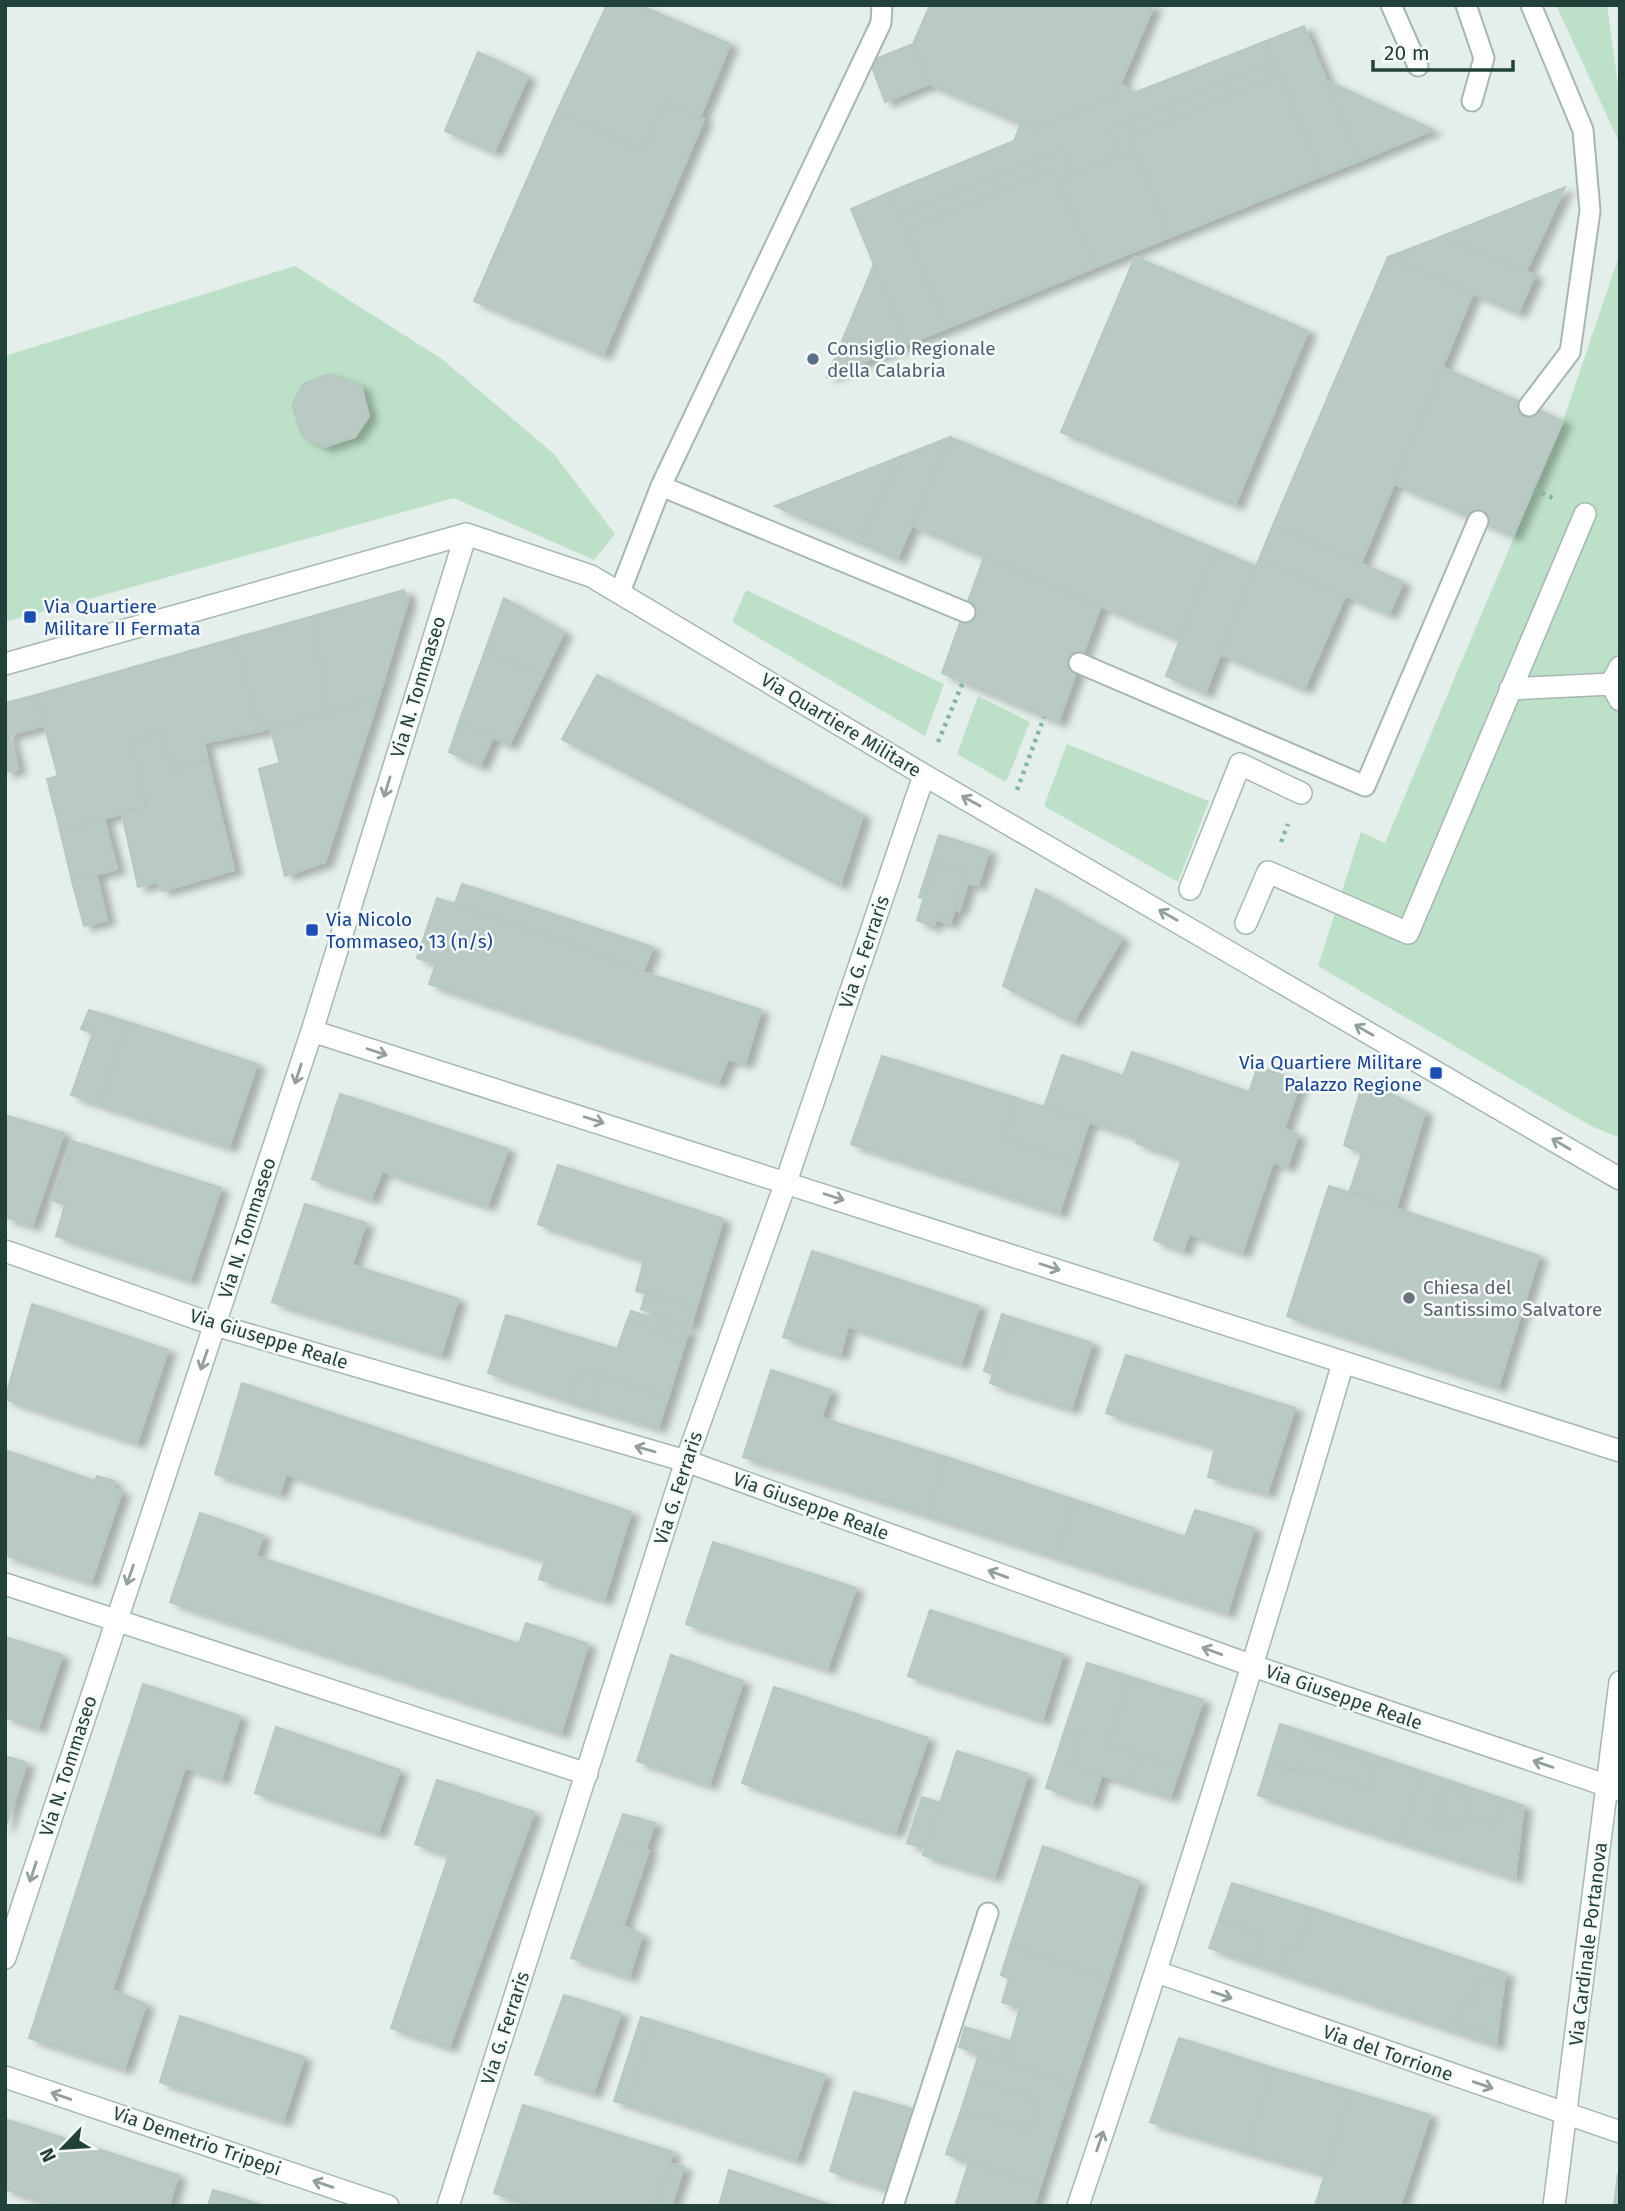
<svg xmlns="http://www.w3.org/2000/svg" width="1625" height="2211" viewBox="0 0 1625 2211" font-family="'Fira Sans',sans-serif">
  <defs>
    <filter id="shadow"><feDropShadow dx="8" dy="4.5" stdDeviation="3.5" flood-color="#0004"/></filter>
  </defs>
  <rect width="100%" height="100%" fill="#e4eeea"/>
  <path fill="#bde0c8" d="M 1556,5 L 1607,5 L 1620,100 L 1620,144 Z
    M 1620,253 L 1620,1138 L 1591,1126 L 1318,966 L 1361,832 L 1385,843 L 1563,421 Z
    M 295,266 L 442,359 L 554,454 L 615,534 L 594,560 L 454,498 L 5,622 L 5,356 Z
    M 746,590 L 944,684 L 925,736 L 732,622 Z
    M 978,696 L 1030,722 L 1006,782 L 957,754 Z
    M 1067,744 L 1209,801 L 1178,882 L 1044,806 Z"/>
  <path fill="#b9c9c4" stroke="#b6c8c2" stroke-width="2" filter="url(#shadow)" d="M 607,5 L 639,5 L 730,44 L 700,117 L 664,102 L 644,151 L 557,111 Z
    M 930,5 L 1154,5 L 1115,96 L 1034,129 L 929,84 L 913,44 Z
    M 1304,26 L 1359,161 L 1321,176 L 1266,41 Z
    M 1266,41 L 1274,62 L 1109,129 L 1120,155 L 1073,174 L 1063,149 L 899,214 L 890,192 L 1014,141 L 1021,123 L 1034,129 L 1115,96 L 1120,83 L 1134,93 Z
    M 913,44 L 929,84 L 885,102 L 870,61 Z
    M 478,52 L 528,76 L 494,152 L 445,131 Z
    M 1274,62 L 1281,75 L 1129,137 L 1134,149 L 1120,155 L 1109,129 Z
    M 1281,75 L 1321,176 L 1170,237 L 1129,137 Z
    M 1327,81 L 1433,130 L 1359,161 Z
    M 664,102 L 704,119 L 603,355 L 474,301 L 557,111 L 644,151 Z
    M 1063,149 L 1073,174 L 1058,180 L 1053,169 L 906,230 L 899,214 Z
    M 1134,149 L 1170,237 L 1096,267 L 1058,180 Z
    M 1053,169 L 1096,267 L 947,328 L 906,230 Z
    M 1565,187 L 1526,271 L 1440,237 Z
    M 890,192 L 947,328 L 907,344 L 851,209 Z
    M 1440,237 L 1535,275 L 1518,313 L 1388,257 Z
    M 1135,257 L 1308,331 L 1235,505 L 1061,432 Z
    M 1388,257 L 1473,293 L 1361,563 L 1273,525 Z
    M 874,264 L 907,344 L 827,377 L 856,308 Z
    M 1444,368 L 1563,421 L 1513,536 L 1393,483 Z
    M 329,374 L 361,386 L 369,416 L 355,437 L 324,447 L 302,435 L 292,405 L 303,384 Z
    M 950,437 L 897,559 L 859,542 L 902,456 Z
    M 950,437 L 1215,549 L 1180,640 L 913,526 Z
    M 902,456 L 859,542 L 775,506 Z
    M 1273,525 L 1403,582 L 1389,614 L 1259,559 Z
    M 1215,549 L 1255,566 L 1205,693 L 1166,676 Z
    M 984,557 L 1100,607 L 1058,722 L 942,673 Z
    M 1259,559 L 1345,596 L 1304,689 L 1220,654 Z
    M 404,590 L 408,600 L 378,699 L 328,712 L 313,616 Z
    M 504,598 L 564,632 L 543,675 L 485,651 Z
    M 313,616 L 328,712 L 260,731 L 235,638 Z
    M 235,638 L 260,731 L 204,743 L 208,762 L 172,770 L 162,733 L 131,740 L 147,807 L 60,830 L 47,779 L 58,776 L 36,695 Z
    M 485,651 L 543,675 L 509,745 L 459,722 Z
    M 597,675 L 863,815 L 840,885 L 562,739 Z
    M 36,695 L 45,725 L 9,735 L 18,769 L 5,773 L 5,703 Z
    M 378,699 L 325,862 L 285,876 L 259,769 L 280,763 L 270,728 Z
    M 459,722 L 493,737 L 480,766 L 449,752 Z
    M 162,733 L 172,770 L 208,762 L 234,870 L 162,891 L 158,882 L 138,887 L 122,814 L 147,807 L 131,740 Z
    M 104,819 L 117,869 L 72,881 L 60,830 Z
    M 939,835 L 989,851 L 978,885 L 968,883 L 959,911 L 955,909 L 966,873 L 935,863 L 925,899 L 919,897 Z
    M 935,863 L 966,873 L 950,924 L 936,919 L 933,927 L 917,920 Z
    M 96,874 L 107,920 L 84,926 L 72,881 Z
    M 462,884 L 653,947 L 643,971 L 609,961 L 611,958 L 455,904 Z
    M 1036,889 L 1122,938 L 1073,1022 L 1003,986 Z
    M 437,898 L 611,958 L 609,961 L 761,1010 L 745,1063 L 728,1059 L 718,1083 L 429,984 L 436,964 L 417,958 Z
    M 89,1010 L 128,1022 L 100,1105 L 71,1095 L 93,1033 L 81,1029 Z
    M 128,1022 L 257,1064 L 229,1147 L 100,1105 Z
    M 1132,1052 L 1249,1092 L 1258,1066 L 1300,1082 L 1284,1129 L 1298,1135 L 1287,1167 L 1273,1162 L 1242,1253 L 1189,1234 L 1183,1251 L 1154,1240 L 1182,1159 L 1136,1143 L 1138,1138 L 1044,1107 L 1062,1055 L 1123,1076 Z
    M 882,1056 L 1016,1098 L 1003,1139 L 1076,1162 L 1059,1213 L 851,1144 Z
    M 1364,1080 L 1425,1112 L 1396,1208 L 1349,1193 L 1362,1153 L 1344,1145 Z
    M 340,1094 L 508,1149 L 487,1206 L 382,1171 L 371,1199 L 312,1179 Z
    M 1016,1098 L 1089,1122 L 1076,1162 L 1003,1139 Z
    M 5,1115 L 64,1133 L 32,1226 L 5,1217 Z
    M 72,1141 L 221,1188 L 190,1280 L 56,1236 L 65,1205 L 52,1200 Z
    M 558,1165 L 723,1219 L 696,1308 L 636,1291 L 644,1260 L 538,1224 Z
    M 1329,1186 L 1539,1256 L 1498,1387 L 1287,1316 Z
    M 305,1204 L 366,1223 L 352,1265 L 458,1299 L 441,1355 L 272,1302 Z
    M 812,1251 L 979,1306 L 961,1364 L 848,1326 L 840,1355 L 783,1337 Z
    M 646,1292 L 696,1308 L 691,1326 L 641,1309 Z
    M 32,1304 L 168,1350 L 137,1443 L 5,1399 Z
    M 631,1311 L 689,1331 L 685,1342 L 627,1321 Z
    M 1002,1314 L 1013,1318 L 993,1374 L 984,1371 Z
    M 506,1315 L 617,1349 L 627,1321 L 685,1342 L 668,1397 L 579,1370 L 569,1401 L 488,1373 Z
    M 1013,1318 L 1092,1343 L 1071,1409 L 990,1383 Z
    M 1126,1355 L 1295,1408 L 1267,1493 L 1208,1477 L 1215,1447 L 1106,1413 Z
    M 579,1370 L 599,1375 L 590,1407 L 569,1401 Z
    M 771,1370 L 831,1390 L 821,1418 L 946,1457 L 927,1515 L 743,1457 Z
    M 599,1375 L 668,1397 L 658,1428 L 590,1407 Z
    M 242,1383 L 631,1512 L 604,1600 L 539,1579 L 545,1560 L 286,1474 L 279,1494 L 215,1474 Z
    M 5,1450 L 95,1481 L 97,1476 L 114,1481 L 112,1488 L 122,1491 L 91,1582 L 5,1555 Z
    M 946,1457 L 1075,1500 L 1056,1557 L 927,1515 Z
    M 1075,1500 L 1185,1537 L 1195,1510 L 1254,1528 L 1227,1613 L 1056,1557 Z
    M 200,1513 L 263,1535 L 256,1556 L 519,1644 L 526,1623 L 588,1644 L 561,1733 L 170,1602 Z
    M 713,1542 L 856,1588 L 827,1669 L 686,1624 Z
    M 930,1610 L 1063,1654 L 1042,1720 L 908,1676 Z
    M 5,1637 L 62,1655 L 38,1728 L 5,1717 Z
    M 671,1655 L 743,1681 L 709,1785 L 637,1761 Z
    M 1087,1663 L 1131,1677 L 1108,1745 L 1140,1755 L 1131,1785 L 1070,1765 L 1081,1734 L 1065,1729 Z
    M 1131,1677 L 1203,1700 L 1180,1768 L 1108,1745 Z
    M 143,1684 L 240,1716 L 221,1780 L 185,1767 L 112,1990 L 146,2004 L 124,2069 L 29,2038 Z
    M 774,1687 L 928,1738 L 895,1833 L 742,1783 Z
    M 1280,1724 L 1308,1733 L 1304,1742 L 1377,1765 L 1371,1789 L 1297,1767 L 1295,1772 L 1268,1763 Z
    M 276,1727 L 400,1770 L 378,1833 L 255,1793 Z
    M 1065,1729 L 1081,1734 L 1070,1765 L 1101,1776 L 1092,1804 L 1046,1788 Z
    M 1308,1733 L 1424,1772 L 1399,1841 L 1258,1795 L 1268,1763 L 1295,1772 L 1297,1767 L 1371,1789 L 1377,1765 L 1304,1742 Z
    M 957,1751 L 1028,1774 L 994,1877 L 923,1855 Z
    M 1140,1755 L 1180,1768 L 1170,1797 L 1131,1785 Z
    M 5,1756 L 27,1763 L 5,1829 Z
    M 1424,1772 L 1444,1779 L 1430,1821 L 1458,1832 L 1460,1822 L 1439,1813 L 1449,1789 L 1471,1796 L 1469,1817 L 1493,1825 L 1502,1804 L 1523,1810 L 1515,1878 L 1399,1841 Z
    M 1444,1779 L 1524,1806 L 1523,1810 L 1502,1804 L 1493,1825 L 1469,1817 L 1471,1796 L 1449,1789 L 1439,1813 L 1460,1822 L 1458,1832 L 1430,1821 Z
    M 437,1780 L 534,1812 L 449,2047 L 391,2028 L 449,1855 L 415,1844 Z
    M 922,1797 L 940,1803 L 926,1848 L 907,1843 Z
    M 623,1814 L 655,1823 L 645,1850 L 615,1837 Z
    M 615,1837 L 649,1850 L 623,1926 L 642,1935 L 629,1977 L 571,1958 Z
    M 1043,1846 L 1139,1881 L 1108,1979 L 1010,1946 Z
    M 1232,1883 L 1311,1908 L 1299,1947 L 1287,1943 L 1281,1965 L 1254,1957 L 1263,1934 L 1219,1920 Z
    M 1311,1908 L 1506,1973 L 1504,1982 L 1481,1976 L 1475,2002 L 1463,1999 L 1455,2023 L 1497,2037 L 1496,2045 L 1209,1948 L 1219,1920 L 1263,1934 L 1254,1957 L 1281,1965 L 1287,1943 L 1299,1947 Z
    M 1010,1946 L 1108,1979 L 1073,2084 L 1005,2062 L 1020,2008 L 1002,2002 L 1009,1979 L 1001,1975 Z
    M 1481,1976 L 1504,1982 L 1497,2037 L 1455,2023 L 1463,1999 L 1475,2002 Z
    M 564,1995 L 621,2013 L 593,2093 L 535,2074 Z
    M 180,2016 L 304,2057 L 283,2121 L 160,2082 Z
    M 641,2017 L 654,2021 L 626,2104 L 614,2101 Z
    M 654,2021 L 825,2075 L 796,2160 L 626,2104 Z
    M 965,2027 L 1010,2041 L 1005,2062 L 959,2047 Z
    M 1179,2038 L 1273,2068 L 1246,2151 L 1150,2122 Z
    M 979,2054 L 1073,2084 L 1040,2186 L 946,2154 L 961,2110 L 1030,2131 L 1039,2099 L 971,2079 Z
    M 1273,2068 L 1351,2091 L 1325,2174 L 1246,2151 Z
    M 971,2079 L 1039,2099 L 1030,2131 L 961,2110 Z
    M 1351,2091 L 1430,2115 L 1400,2206 L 1315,2206 Z
    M 854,2092 L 916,2110 L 888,2189 L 830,2171 Z
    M 523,2105 L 673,2152 L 655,2206 L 531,2206 L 494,2193 Z
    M 5,2119 L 178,2175 L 169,2206 L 58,2206 L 5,2189 Z
    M 969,2162 L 1040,2186 L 1034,2206 L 955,2206 Z
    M 669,2163 L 684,2167 L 671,2206 L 655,2206 Z
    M 729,2170 L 833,2206 L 719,2206 Z
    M 1618,2173 L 1620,2206 L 1614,2206 Z
    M 213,2190 L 234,2196 L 230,2206 L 208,2206 Z
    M 234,2196 L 258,2204 L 257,2206 L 230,2206 Z"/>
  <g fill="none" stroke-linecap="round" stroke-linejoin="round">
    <defs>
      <path id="service" d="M 1391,5 L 1418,66
        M 1466,5 L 1484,58 L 1472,101
        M 1529,406 L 1570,352 L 1590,211 L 1583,130 L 1531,5
        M 661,486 L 965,612
        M 620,592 L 661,486 L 881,23 L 882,5
        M 1079,663 L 1365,786 L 1478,521
        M 893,2206 L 988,1913"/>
      <path id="pedestrian" d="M 1620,667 L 1611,684 L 1620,700
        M 1510,689 L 1611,684
        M 1190,889 L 1240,764 L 1301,793
        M 1246,923 L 1268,872 L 1408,933 L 1585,514"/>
      <path id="minor" d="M 5,664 L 466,534 L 591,576 L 924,775 L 1620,1179
        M 312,1031 L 1620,1451
        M 5,1251 L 215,1325 L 686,1461 L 1253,1666 L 1620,1790
        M 5,1584 L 587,1774
        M 5,1958 L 312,1031 L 466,534
        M 1157,1972 L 1620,2132
        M 5,2077 L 388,2206
        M 448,2206 L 686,1461 L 786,1182 L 924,775
        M 1078,2206 C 1173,1926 1260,1645 1343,1363"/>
      <path id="tertiary" d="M 1554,2206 L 1620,1682"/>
    </defs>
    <use href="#service" stroke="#a6b7b2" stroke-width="23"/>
    <use href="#pedestrian" stroke="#a6b7b2" stroke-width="24"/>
    <use href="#minor" stroke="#a6b7b2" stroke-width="24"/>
    <use href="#tertiary" stroke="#a6b7b2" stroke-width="24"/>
    <path stroke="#84b3a7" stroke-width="4.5" stroke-dasharray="3.5 5" stroke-linecap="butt" d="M 1534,489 L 1555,499
      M 938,742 L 963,682
      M 1017,790 L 1044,717
      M 1281,842 L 1288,824"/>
    <use href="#service" stroke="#fff" stroke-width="19"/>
    <use href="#pedestrian" stroke="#fff" stroke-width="21"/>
    <use href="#minor" stroke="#fff" stroke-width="21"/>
    <use href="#tertiary" stroke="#fff" stroke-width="21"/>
  </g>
  <defs><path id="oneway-shaft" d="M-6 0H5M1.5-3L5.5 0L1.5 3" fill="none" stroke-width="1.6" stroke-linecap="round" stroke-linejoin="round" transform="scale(1.75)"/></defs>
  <g stroke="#91a09d">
    <use href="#oneway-shaft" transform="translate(387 787) rotate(107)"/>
    <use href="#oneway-shaft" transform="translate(971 801) rotate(-151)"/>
    <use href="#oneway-shaft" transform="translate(1168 915) rotate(-150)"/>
    <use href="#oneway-shaft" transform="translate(1364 1030) rotate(-150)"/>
    <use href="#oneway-shaft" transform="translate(377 1052) rotate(18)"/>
    <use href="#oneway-shaft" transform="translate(298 1074) rotate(108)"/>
    <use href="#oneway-shaft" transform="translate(594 1120) rotate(18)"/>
    <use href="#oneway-shaft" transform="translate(1561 1144) rotate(-150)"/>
    <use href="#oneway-shaft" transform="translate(834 1197) rotate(18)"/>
    <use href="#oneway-shaft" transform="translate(1050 1267) rotate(18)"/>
    <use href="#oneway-shaft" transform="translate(204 1360) rotate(109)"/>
    <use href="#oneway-shaft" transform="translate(645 1449) rotate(-164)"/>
    <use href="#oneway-shaft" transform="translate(998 1574) rotate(-160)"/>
    <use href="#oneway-shaft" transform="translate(130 1575) rotate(109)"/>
    <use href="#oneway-shaft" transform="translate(1212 1651) rotate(-160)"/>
    <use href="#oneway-shaft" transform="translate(1543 1764) rotate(-161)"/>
    <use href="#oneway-shaft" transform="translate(33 1872) rotate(108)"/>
    <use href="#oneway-shaft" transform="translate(1222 1995) rotate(19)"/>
    <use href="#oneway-shaft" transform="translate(1483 2085) rotate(19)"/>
    <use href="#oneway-shaft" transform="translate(61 2096) rotate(-161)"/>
    <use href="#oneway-shaft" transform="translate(1100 2141) rotate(-71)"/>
    <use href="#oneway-shaft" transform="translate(323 2184) rotate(-161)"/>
  </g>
  <circle fill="#5c6f8a" stroke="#f5faf8" stroke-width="2.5" cx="813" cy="359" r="7"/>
  <g fill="#1a4fb4" stroke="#f5faf8" stroke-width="2.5">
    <rect x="23" y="610" width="14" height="14" rx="3.5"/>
    <rect x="305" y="923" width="14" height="14" rx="3.5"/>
    <rect x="1429" y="1066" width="14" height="14" rx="3.5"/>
  </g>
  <circle fill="#6b7280" stroke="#f5faf8" stroke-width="2.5" cx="1409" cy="1298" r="7"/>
  <g text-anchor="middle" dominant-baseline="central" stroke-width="5" stroke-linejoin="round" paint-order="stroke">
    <g font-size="19" fill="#4e5e75" stroke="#f5faf8" text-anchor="start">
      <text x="827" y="348">Consiglio Regionale<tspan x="827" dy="22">della Calabria</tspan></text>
    </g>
    <g font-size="19" fill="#164399" stroke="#f5faf8" text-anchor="start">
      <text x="44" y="606">Via Quartiere<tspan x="44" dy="22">Militare II Fermata</tspan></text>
      <text x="326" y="919">Via Nicolo<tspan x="326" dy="22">Tommaseo, 13 (n/s)</tspan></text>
      <text x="1422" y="1062" text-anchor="end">Via Quartiere Militare<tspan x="1422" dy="22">Palazzo Regione</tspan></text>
    </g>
    <g font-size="19" fill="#23413b" stroke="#f5faf8">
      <text transform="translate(418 687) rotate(-73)">Via N. Tommaseo</text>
      <text transform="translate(841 725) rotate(31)">Via Quartiere Militare</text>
      <text transform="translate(864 952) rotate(-71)">Via G. Ferraris</text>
      <text transform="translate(247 1228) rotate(-72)">Via N. Tommaseo</text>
      <text transform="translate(269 1339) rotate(17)">Via Giuseppe Reale</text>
      <text transform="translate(678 1488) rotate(-72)">Via G. Ferraris</text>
      <text transform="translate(811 1506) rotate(20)">Via Giuseppe Reale</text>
      <text transform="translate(1344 1697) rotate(19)">Via Giuseppe Reale</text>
      <text transform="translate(68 1766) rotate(-72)">Via N. Tommaseo</text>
      <text transform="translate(1588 1944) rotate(-83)">Via Cardinale Portanova</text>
      <text transform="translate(505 2028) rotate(-72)">Via G. Ferraris</text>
      <text transform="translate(1388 2053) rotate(19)">Via del Torrione</text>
      <text transform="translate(197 2141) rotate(19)">Via Demetrio Tripepi</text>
    </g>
    <g font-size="19" fill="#5b616d" stroke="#f5faf8" text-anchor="start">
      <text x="1423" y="1287">Chiesa del<tspan x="1423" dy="22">Santissimo Salvatore</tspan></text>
    </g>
  </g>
  <rect width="1625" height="2211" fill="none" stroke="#23413b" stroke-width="14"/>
  <g transform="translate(63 2148) rotate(245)" stroke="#f5faf8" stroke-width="5" paint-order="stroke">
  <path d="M0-5L12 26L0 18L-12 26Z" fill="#23413b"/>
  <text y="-10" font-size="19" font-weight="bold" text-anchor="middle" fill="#23413b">N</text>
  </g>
  <path d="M1373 60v10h140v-10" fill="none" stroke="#23413b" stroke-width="3.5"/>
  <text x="1384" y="60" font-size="21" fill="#23413b" stroke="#f5faf8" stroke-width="5" paint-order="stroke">20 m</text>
</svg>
